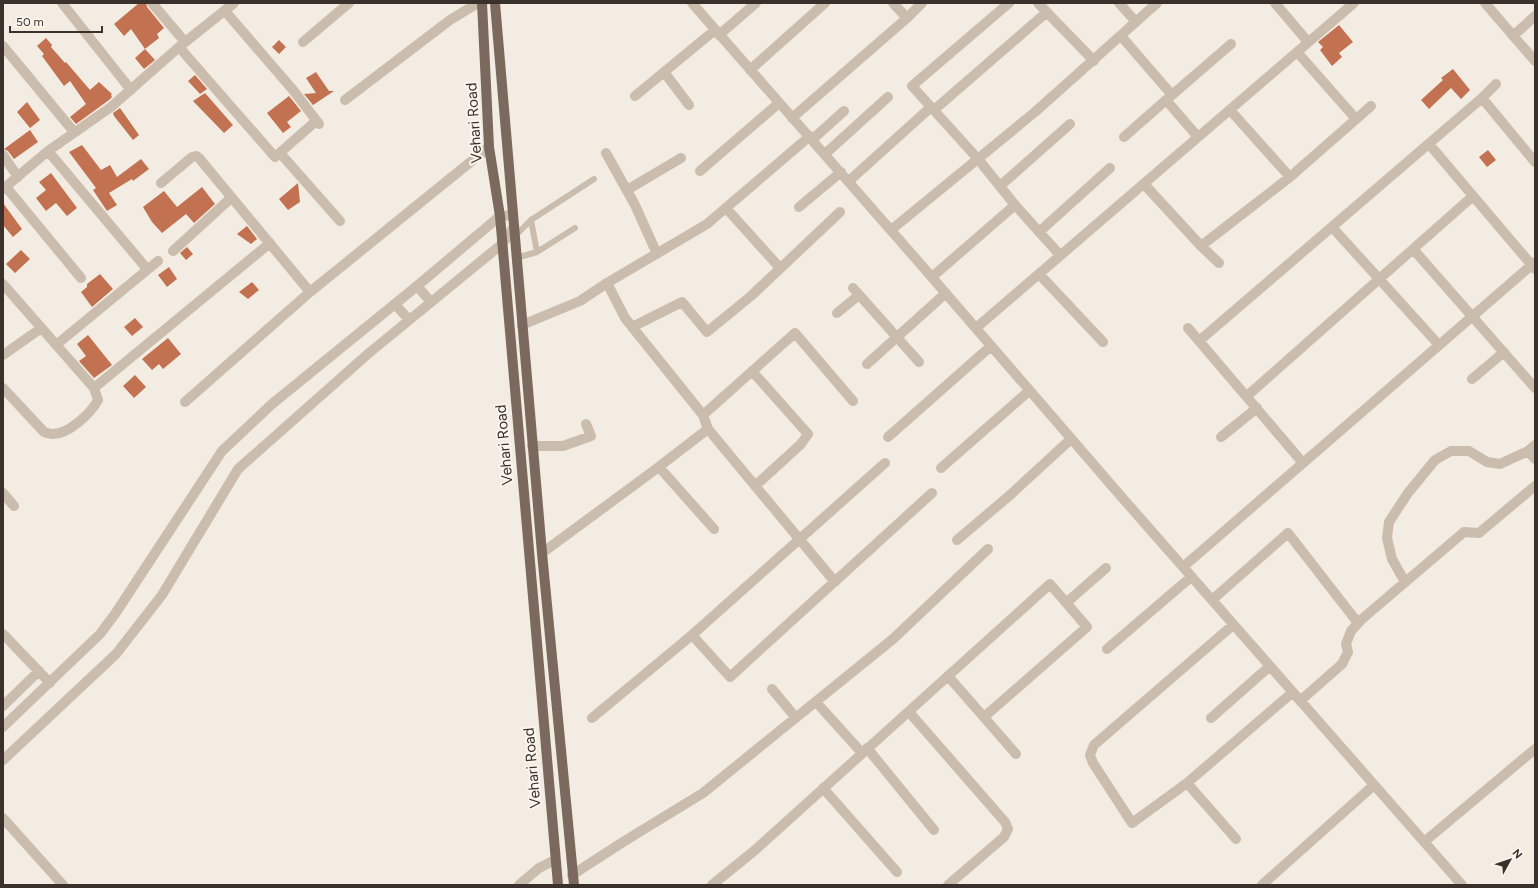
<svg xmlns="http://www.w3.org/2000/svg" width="1538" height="888" viewBox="0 0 1538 888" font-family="Figtree,sans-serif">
  <rect width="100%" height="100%" fill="#f3ece2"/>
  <path fill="#c27251" d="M 139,3 L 146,3 L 147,7 L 164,28 L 157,34 L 159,38 L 145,49 L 131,29 L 124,36 L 114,24 Z
    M 1339,25 L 1353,42 L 1339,53 L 1342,57 L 1332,66 L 1320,50 L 1323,47 L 1318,42 Z
    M 46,38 L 52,45 L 51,47 L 65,63 L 66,62 L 90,90 L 99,82 L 112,94 L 111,95 L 112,97 L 109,100 L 76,124 L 70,117 L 86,104 L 70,81 L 64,86 L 42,56 L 44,54 L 37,46 Z
    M 279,40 L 286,47 L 279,54 L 272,47 Z
    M 145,49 L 155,60 L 144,69 L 135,58 Z
    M 1453,69 L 1470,90 L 1461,99 L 1451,88 L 1429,109 L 1421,100 L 1443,80 L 1441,78 Z
    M 316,72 L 329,91 L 334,91 L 313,105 L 304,94 L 316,93 L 306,78 Z
    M 195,75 L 207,89 L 200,94 L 188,81 Z
    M 205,93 L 233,125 L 224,133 L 193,101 Z
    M 289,96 L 301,111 L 287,122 L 291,127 L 283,133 L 267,113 Z
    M 27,102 L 40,120 L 30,128 L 17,112 Z
    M 120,108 L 139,135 L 133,140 L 114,116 L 113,113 Z
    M 30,130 L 38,142 L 14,159 L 8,151 L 4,149 Z
    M 82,145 L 101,170 L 110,165 L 117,177 L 141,159 L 149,169 L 133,181 L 132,179 L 109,193 L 117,205 L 107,211 L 93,190 L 96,188 L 69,152 Z
    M 1488,150 L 1496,160 L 1487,167 L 1479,157 Z
    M 51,173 L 77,208 L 67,216 L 56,203 L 46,211 L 36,198 L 46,190 L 39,182 Z
    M 298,183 L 300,202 L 288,210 L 279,199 Z
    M 202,187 L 215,204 L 194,223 L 186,214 L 162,233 L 152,222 L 143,207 L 164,191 L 177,207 Z
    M 3,203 L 22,229 L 13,237 L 3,225 Z
    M 247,226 L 257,239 L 251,244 L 237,234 Z
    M 187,247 L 193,254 L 186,260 L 180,253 Z
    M 21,250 L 30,259 L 15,273 L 6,264 Z
    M 169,267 L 177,279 L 167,287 L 158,275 Z
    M 100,274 L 113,289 L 92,307 L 81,292 L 87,287 L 87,284 Z
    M 252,282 L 259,290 L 248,299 L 239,292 Z
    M 135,318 L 143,327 L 132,336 L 124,327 Z
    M 88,335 L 112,365 L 94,378 L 79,361 L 86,356 L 77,344 Z
    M 168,338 L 181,354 L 163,369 L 159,364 L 152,370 L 142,359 Z
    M 135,375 L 146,387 L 134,398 L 123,386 Z"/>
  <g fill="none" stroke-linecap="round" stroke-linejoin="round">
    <path stroke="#cbbdad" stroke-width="6" d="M 531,220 L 537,252
      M 515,236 L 531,220 L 594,179
      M 516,258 L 537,252 L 575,228"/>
    <path stroke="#cbbdad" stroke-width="10" d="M 62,3 L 131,90
      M 152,3 L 185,42
      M 692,3 L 923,267 L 1119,494 L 1462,885
      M 893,3 L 907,18
      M 1009,3 L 912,86 L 978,159 L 1015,205
      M 1038,3 L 1094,61
      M 1119,3 L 1136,22
      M 1275,3 L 1308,42
      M 1485,3 L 1535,61
      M 225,11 L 293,90 L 319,124
      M 719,35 L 756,3
      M 1121,36 L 1172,95 L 1166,100 L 1198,137
      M 1513,36 L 1535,16
      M 303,42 L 349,3
      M 3,46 L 74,132
      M 179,47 L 275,157 L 316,121
      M 1297,52 L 1356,119
      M 750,70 L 825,3
      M 664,72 L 689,105
      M 1172,95 L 1231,44
      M 635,96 L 715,30
      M 1482,98 L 1535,162
      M 345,100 L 450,20 L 478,3
      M 934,110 L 1047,12
      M 1230,110 L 1290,177
      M 792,118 L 907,18 L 922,3
      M 1124,137 L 1166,100
      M 813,139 L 844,111
      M 1429,144 L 1535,269
      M 48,151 L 147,269
      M 280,153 L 340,221
      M 606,153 L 635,205 L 657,254
      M 825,154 L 888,97
      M 3,155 L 18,177
      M 700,171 L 779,103
      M 849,181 L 931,107
      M 161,183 L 192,157 L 196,156 L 199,158 L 310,292
      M 1144,184 L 1201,246 L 1219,263
      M 1000,186 L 1070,124
      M 6,187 L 81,278
      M 3,189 L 48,151 L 111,107 L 179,47 L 234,3
      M 627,190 L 681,158
      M 799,207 L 841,172
      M 726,208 L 780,268
      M 1332,227 L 1439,345
      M 891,230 L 1035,112 L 1157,3
      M 1039,232 L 1110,168
      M 1201,246 L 1290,177 L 1371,106
      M 1413,249 L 1535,388
      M 173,251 L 231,198
      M 1039,274 L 1103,342
      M 932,277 L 1015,205 L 1060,255
      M 607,283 L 625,318 L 703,415 L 708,429 L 835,582
      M 3,284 L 94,388 L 98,400 C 91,413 69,434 53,434 C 50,434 47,433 44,432 L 3,388
      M 417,286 L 431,302
      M 853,288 L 919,362
      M 395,304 L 409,320
      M 837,313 L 859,295
      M 522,325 L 580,301 L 607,283 L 707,224 L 810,136
      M 632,327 L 682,302 L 707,332 L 751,296 L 840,212
      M 976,328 L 1354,3
      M 1188,328 L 1303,463
      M 1199,341 L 1482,98 L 1496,84
      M 56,345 L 158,261
      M 3,355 L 40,329
      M 867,364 L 946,293
      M 752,371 L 808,434 L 801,444 L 755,486
      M 1472,379 L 1504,352
      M 94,388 L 270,243
      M 1247,396 L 1473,196
      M 185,402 L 310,292 L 489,147
      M 703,415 L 795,333 L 853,401
      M 888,437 L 991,346
      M 1221,437 L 1257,408
      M 532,446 L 563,446 L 591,436 L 586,424
      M 1528,451 L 1535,459
      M 659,467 L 714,529
      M 941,468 L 1029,391
      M 3,493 L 14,506
      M 957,540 L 1009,496 L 1071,439
      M 542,553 L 652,472 L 708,429
      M 1183,567 L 1535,262
      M 1405,582 L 1392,559 L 1387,538 L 1389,522 L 1408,493 L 1435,460 L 1451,451 L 1469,451 L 1487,462 L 1500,464 L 1528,451 L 1535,445
      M 1212,600 L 1288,533 L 1358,623
      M 1066,603 L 1106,568
      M 1233,625 L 1094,745 L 1090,755 L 1093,763 L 1132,823 L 1187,783 L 1293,692
      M 3,634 L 50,683
      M 692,635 L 730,677 L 932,493
      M 1107,649 L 1191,577
      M 948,676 L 1016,754
      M 772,689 L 796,718
      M 1300,701 L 1342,664 L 1348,652 L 1346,644 L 1351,631 L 1362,619 L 1464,532 L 1479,533 L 1535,486
      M 816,702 L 862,753
      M 3,706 L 39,671
      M 909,712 L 1005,822 L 1008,829 L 1004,837 L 948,885
      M 592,718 L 692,635 L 885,463
      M 1211,718 L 1270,666
      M 3,727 L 100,634 L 115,614 L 222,451 L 272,404 L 417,286 L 500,216 L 513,215
      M 867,748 L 934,830
      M 3,760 L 116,654 L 162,595 L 238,469 L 369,353 L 502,244 L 514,227
      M 1187,783 L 1236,839
      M 823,788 L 897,872
      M 3,818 L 63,885
      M 1424,842 L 1535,749
      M 572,875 L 623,842 L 703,793 L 893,639 L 988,549
      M 519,885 L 539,868 L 555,860
      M 712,885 L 754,851 L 1050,584 L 1087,627 L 984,717
      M 1262,885 L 1374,785"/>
    <path stroke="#7b695d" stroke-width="10" d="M 482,3 L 489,147 L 500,216 L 558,885
      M 495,3 L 542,553 L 574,885"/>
  </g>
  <g text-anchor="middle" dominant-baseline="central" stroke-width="4" stroke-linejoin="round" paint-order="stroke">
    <g font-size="15" fill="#3a312c" stroke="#faf6ee">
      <text transform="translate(474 123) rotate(-94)">Vehari Road</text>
      <text transform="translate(504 445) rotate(-95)">Vehari Road</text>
      <text transform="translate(532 768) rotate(-95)">Vehari Road</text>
    </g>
  </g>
  <rect width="1538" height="888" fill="none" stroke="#3a312c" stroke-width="8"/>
  <g transform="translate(1510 860) rotate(50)" stroke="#faf6ee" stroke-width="3" paint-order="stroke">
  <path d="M0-3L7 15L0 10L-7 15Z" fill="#3a312c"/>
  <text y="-6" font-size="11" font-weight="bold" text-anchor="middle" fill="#3a312c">N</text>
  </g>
  <path d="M10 26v6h92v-6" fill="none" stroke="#3a312c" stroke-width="2"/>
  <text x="16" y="26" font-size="12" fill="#3a312c" stroke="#faf6ee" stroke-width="3" paint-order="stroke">50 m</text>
</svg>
